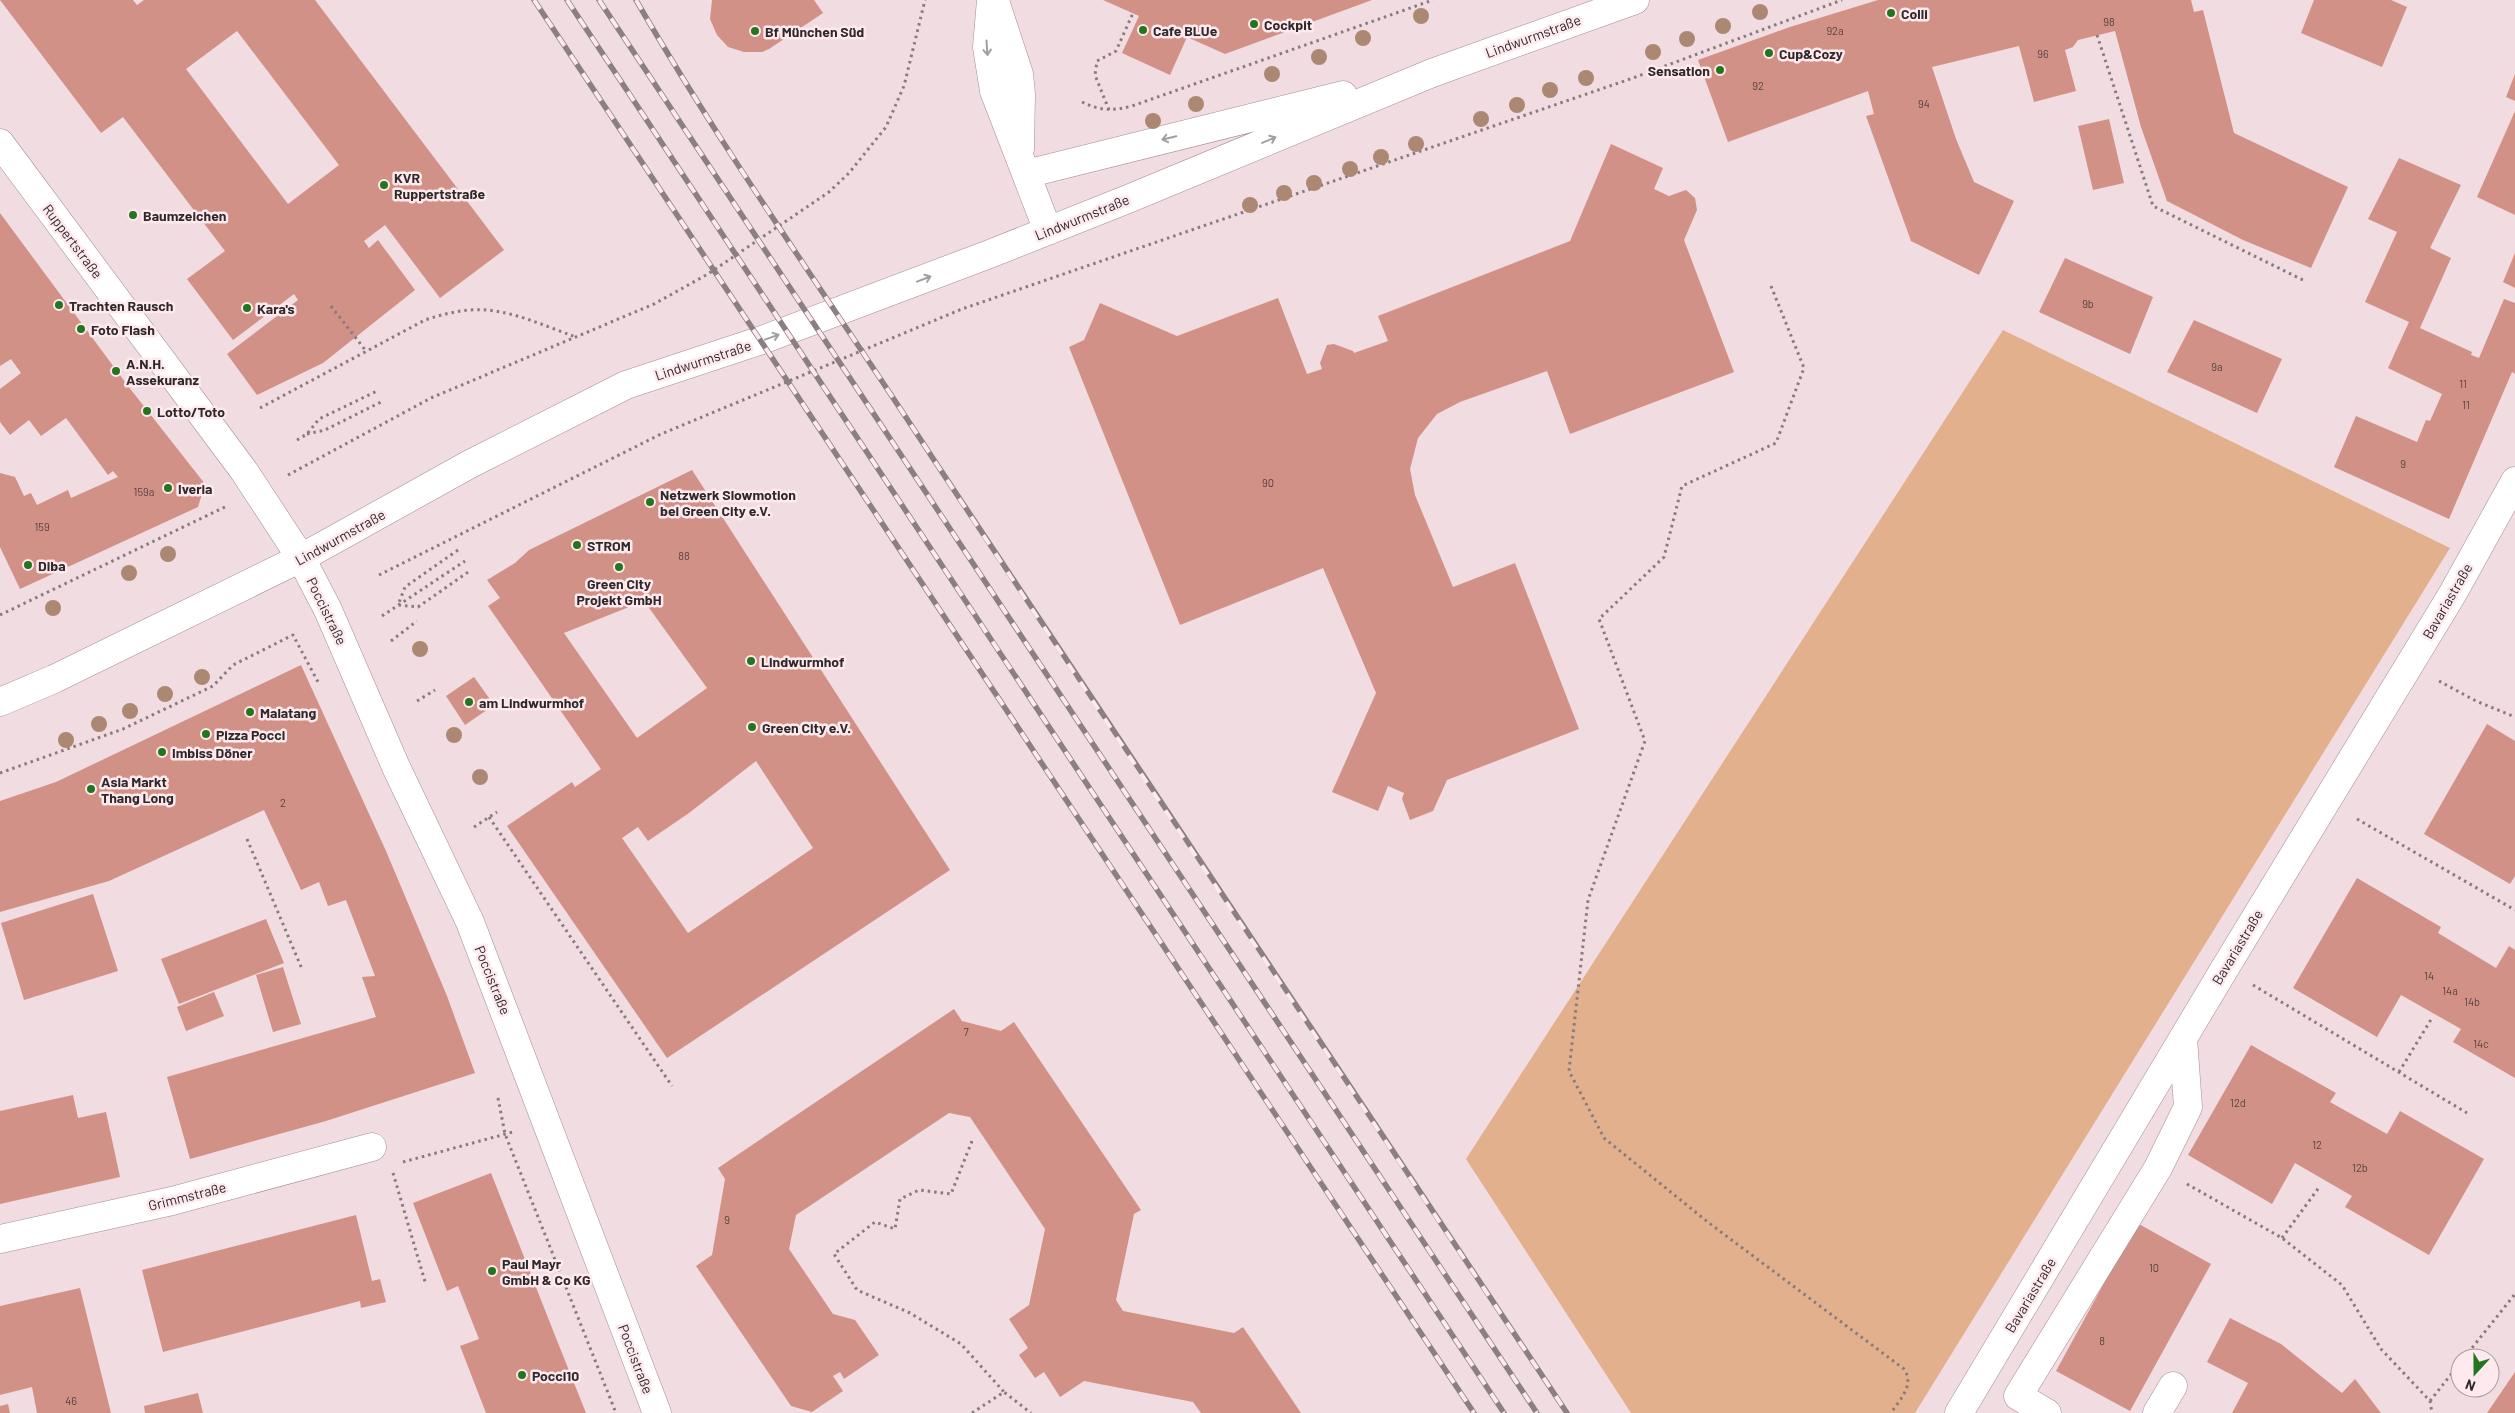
<svg xmlns="http://www.w3.org/2000/svg" width="2515" height="1413" viewBox="0 0 2515 1413" font-family="Barlow,sans-serif">
  <rect width="100%" height="100%" fill="#f0dce1"/>
  <path fill="#e2b08c" d="M 2003,330 L 2450,548 L 1915,1413 L 1631,1413 L 1466,1159 Z"/>
  <path fill="#d29186" fill-rule="evenodd" d="M 0,0 L 133,0 L 137,5 L 144,0 L 315,0 L 504,250 L 440,298 L 385,225 L 364,241 L 369,248 L 378,240 L 415,290 L 323,363 L 257,395 L 227,354 L 298,300 L 294,294 L 233,340 L 187,279 L 225,251 L 123,117 L 101,133 ZM 237,31 L 339,165 L 288,204 L 186,69 Z
    M 712,0 L 814,0 L 823,13 L 769,49 L 762,52 L 744,52 L 728,47 L 717,35 L 710,19 Z
    M 1103,0 L 1372,0 L 1225,54 L 1187,37 L 1170,75 L 1122,53 L 1139,16 Z
    M 1878,0 L 2191,0 L 2194,12 L 2203,10 L 2234,133 L 2348,187 L 2311,268 L 2243,240 L 2167,201 L 2141,127 L 2115,31 L 2078,40 L 2073,47 L 2065,50 L 2076,91 L 2034,102 L 2019,46 L 1932,67 L 1956,139 L 1974,182 L 2014,201 L 1979,275 L 1911,241 L 1866,116 L 1874,114 L 1868,91 L 1728,142 L 1698,60 L 1790,27 Z
    M 2314,0 L 2391,0 L 2407,7 L 2382,67 L 2301,33 Z
    M 2515,74 L 2515,101 L 2506,97 Z
    M 2515,111 L 2515,215 L 2477,197 Z
    M 2109,119 L 2124,183 L 2093,190 L 2078,126 Z
    M 1611,144 L 1663,168 L 1654,189 L 1669,196 L 1686,190 L 1695,198 L 1697,210 L 1684,240 L 1734,372 L 1570,434 L 1547,371 L 1460,402 L 1437,414 L 1418,438 L 1410,469 L 1415,495 L 1453,587 L 1515,563 L 1579,729 L 1447,780 L 1433,811 L 1410,820 L 1402,799 L 1404,793 L 1388,786 L 1378,811 L 1332,792 L 1376,693 L 1323,568 L 1180,625 L 1069,347 L 1084,340 L 1100,303 L 1177,336 L 1278,298 L 1307,374 L 1322,369 L 1320,363 L 1327,345 L 1334,344 L 1353,351 L 1354,353 L 1388,341 L 1378,316 L 1570,241 Z
    M 2399,158 L 2461,185 L 2430,248 L 2451,258 L 2420,328 L 2472,352 L 2471,355 L 2479,358 L 2504,299 L 2515,303 L 2515,374 L 2512,372 L 2449,519 L 2334,467 L 2356,416 L 2417,442 L 2426,420 L 2430,421 L 2442,394 L 2388,368 L 2409,322 L 2365,302 L 2397,232 L 2368,219 Z
    M 0,213 L 128,386 L 205,484 L 198,507 L 20,589 L 0,547 L 0,473 L 15,477 L 24,496 L 31,493 L 37,505 L 68,490 L 71,498 L 118,477 L 113,471 L 108,475 L 66,418 L 41,436 L 29,420 L 10,435 L 0,422 L 0,389 L 21,373 L 11,359 L 0,366 Z
    M 2515,253 L 2515,288 L 2503,282 Z
    M 2065,258 L 2153,297 L 2130,354 L 2039,312 Z
    M 2194,320 L 2282,359 L 2257,413 L 2167,372 Z
    M 692,470 L 950,870 L 667,1058 L 507,826 L 572,782 L 575,787 L 601,769 L 488,606 L 500,598 L 487,580 L 515,563 L 529,550 ZM 644,601 L 707,688 L 637,738 L 564,633 ZM 756,761 L 813,848 L 688,933 L 622,838 L 638,827 L 648,841 L 689,813 Z
    M 301,665 L 386,851 L 447,996 L 475,1073 L 326,1121 L 190,1159 L 167,1077 L 376,1017 L 362,977 L 375,976 L 346,900 L 328,906 L 319,882 L 301,890 L 264,810 L 109,881 L 0,912 L 0,801 L 56,782 Z
    M 474,677 L 494,705 L 465,725 L 446,696 Z
    M 2487,724 L 2515,741 L 2515,876 L 2510,884 L 2424,834 Z
    M 2357,878 L 2441,927 L 2438,933 L 2496,968 L 2509,946 L 2515,950 L 2515,1078 L 2453,1042 L 2461,1029 L 2401,995 L 2377,1037 L 2293,988 Z
    M 93,894 L 118,971 L 24,1000 L 1,923 Z
    M 266,919 L 284,963 L 179,1004 L 161,959 Z
    M 283,967 L 301,1024 L 273,1032 L 256,975 Z
    M 214,992 L 224,1016 L 186,1031 L 177,1007 Z
    M 954,1009 L 962,1021 L 1001,1031 L 1014,1022 L 1141,1210 L 1134,1214 L 1116,1300 L 1123,1311 L 1234,1333 L 1243,1327 L 1301,1413 L 1201,1413 L 1193,1402 L 1084,1381 L 1060,1397 L 1044,1372 L 1035,1378 L 1019,1355 L 1028,1348 L 1009,1319 L 1029,1305 L 1045,1229 L 970,1117 L 949,1113 L 796,1215 L 789,1249 L 833,1314 L 855,1320 L 879,1355 L 844,1379 L 840,1372 L 833,1376 L 843,1391 L 812,1412 L 791,1406 L 696,1266 L 712,1255 L 725,1179 L 718,1168 Z
    M 2251,1045 L 2336,1093 L 2330,1102 L 2387,1134 L 2400,1111 L 2484,1159 L 2429,1255 L 2345,1207 L 2352,1196 L 2295,1163 L 2272,1204 L 2188,1155 Z
    M 73,1095 L 78,1118 L 106,1112 L 120,1177 L 0,1204 L 0,1111 Z
    M 491,1173 L 556,1338 L 586,1413 L 486,1413 L 460,1346 L 479,1339 L 458,1286 L 447,1291 L 413,1203 Z
    M 356,1215 L 372,1281 L 380,1279 L 386,1302 L 361,1308 L 360,1301 L 163,1352 L 142,1270 Z
    M 2137,1223 L 2211,1264 L 2130,1411 L 2056,1371 Z
    M 80,1288 L 111,1413 L 37,1413 L 32,1387 L 0,1395 L 0,1306 Z
    M 2230,1318 L 2281,1344 L 2342,1393 L 2355,1379 L 2381,1413 L 2232,1413 L 2248,1383 L 2207,1362 Z
    M 2515,1372 L 2515,1413 L 2487,1413 Z
    M 198,1393 L 203,1413 L 145,1413 L 144,1406 Z
    M 8,1404 L 10,1413 L 0,1413 L 0,1406 Z"/>
  <g fill="none" stroke-linecap="round" stroke-linejoin="round">
    <defs>
      <path id="minor" d="M 0,143 L 244,471 L 301,558
        M 0,1239 L 172,1201 L 372,1147
        M 1959,1413 L 2225,968 L 2453,593 L 2515,481
        M 2047,1413 L 2018,1396 L 2158,1168 L 2188,1107 L 2183,1038
        M 2157,1413 L 2173,1386"/>
      <path id="major" d="M 991,0 L 987,47 L 994,91 L 1048,231
        M 995,1 L 1019,74 L 1021,94 L 1020,149
        M 1026,174 L 1343,95
        M 301,558 L 328,610 L 396,767 L 470,922 L 657,1413
        M 0,702 L 54,679 L 301,558 L 470,464 L 626,385 L 762,340 L 987,255 L 1128,199 L 1432,73 L 1635,0"/>
    </defs>
    <use href="#minor" stroke="#a08e93" stroke-width="29"/>
    <use href="#major" stroke="#a08e93" stroke-width="29"/>
    <path stroke="#887b7e" stroke-width="3" stroke-dasharray="2.5 4" stroke-linecap="butt" d="M 2097,35 L 2153,206 L 2303,280
      M 1082,102 C 1100,111 1113,111 1132,106 L 1433,0
      M 1109,110 L 1095,75 L 1097,61 L 1116,51 L 1133,13
      M 1771,286 L 1804,368 L 1776,443 L 1682,486 L 1664,557 L 1599,619 L 1645,741 L 1588,900 L 1569,1071 L 1604,1138 L 1709,1223 L 1904,1369 C 1915,1385 1900,1399 1891,1413
      M 331,306 L 366,351
      M 260,408 L 425,320 C 440,315 455,311 471,310 C 506,307 544,326 576,337
      M 307,434 L 325,430 L 383,401
      M 297,440 L 307,434 L 319,419 L 377,391
      M 288,475 L 431,398 L 654,304 L 708,274 L 829,192 L 849,173 L 886,127 L 904,86 L 925,0
      M 458,550 L 405,587 L 398,605 L 418,607 L 471,570
      M 379,575 L 659,435 L 962,309 L 1633,78 L 1842,0
      M 0,615 L 227,506
      M 382,616 L 465,561
      M 391,641 L 417,621
      M 2439,681 L 2476,701 L 2515,717
      M 417,701 L 435,690
      M 0,773 L 123,729 L 213,686 L 233,665 L 293,635 L 318,682
      M 489,817 L 672,1086
      M 2357,819 L 2515,910
      M 474,827 L 497,812
      M 247,839 L 302,969
      M 2253,985 L 2467,1113
      M 2399,1072 L 2432,1018
      M 498,1098 L 505,1134 L 616,1413
      M 972,1141 L 951,1194 L 919,1190 L 900,1199 L 895,1229 L 875,1222 L 834,1254 L 857,1290 L 910,1313 L 961,1344 L 1004,1392
      M 403,1162 L 513,1132
      M 393,1173 L 426,1285
      M 2187,1184 L 2282,1238 L 2342,1285 L 2381,1349 L 2430,1401 L 2432,1413
      M 2282,1238 L 2320,1186
      M 2464,1358 L 2515,1294
      M 2430,1401 L 2460,1363
      M 972,1413 L 1004,1392 L 1031,1413"/>
    <use href="#minor" stroke="#fff" stroke-width="28"/>
    <use href="#major" stroke="#fff" stroke-width="28"/>
    <defs>
      <path id="rail" d="M 534,0 L 1474,1413
        M 567,0 L 1504,1413
        M 599,0 L 1537,1413
        M 636,0 C 727,157 833,305 932,457 C 1142,777 1355,1095 1567,1413"/>
    </defs>
    <use href="#rail" stroke="#8c7f81" stroke-width="5.5"/>
    <use href="#rail" stroke="#fde9ee" stroke-width="4" stroke-dasharray="11" stroke-linecap="butt"/>
  </g>
  <g fill="#ac8872">
    <circle cx="1760" cy="12" r="8"/>
    <circle cx="1421" cy="16" r="8"/>
    <circle cx="1723" cy="26" r="8"/>
    <circle cx="1363" cy="38" r="8"/>
    <circle cx="1687" cy="39" r="8"/>
    <circle cx="1653" cy="52" r="8"/>
    <circle cx="1319" cy="57" r="8"/>
    <circle cx="1272" cy="74" r="8"/>
    <circle cx="1586" cy="78" r="8"/>
    <circle cx="1550" cy="90" r="8"/>
    <circle cx="1196" cy="104" r="8"/>
    <circle cx="1517" cy="105" r="8"/>
    <circle cx="1481" cy="119" r="8"/>
    <circle cx="1153" cy="121" r="8"/>
    <circle cx="1416" cy="144" r="8"/>
    <circle cx="1381" cy="157" r="8"/>
    <circle cx="1350" cy="169" r="8"/>
    <circle cx="1314" cy="183" r="8"/>
    <circle cx="1284" cy="193" r="8"/>
    <circle cx="1250" cy="205" r="8"/>
    <circle cx="168" cy="554" r="8"/>
    <circle cx="129" cy="573" r="8"/>
    <circle cx="53" cy="608" r="8"/>
    <circle cx="420" cy="649" r="8"/>
    <circle cx="202" cy="677" r="8"/>
    <circle cx="165" cy="694" r="8"/>
    <circle cx="130" cy="711" r="8"/>
    <circle cx="99" cy="724" r="8"/>
    <circle cx="454" cy="735" r="8"/>
    <circle cx="66" cy="740" r="8"/>
    <circle cx="480" cy="777" r="8"/>
  </g>
  <defs><path id="oneway-shaft" d="M-6 0H5M1.5-3L5.5 0L1.5 3" fill="none" stroke-width="1.6" stroke-linecap="round" stroke-linejoin="round" transform="scale(1.25)"/></defs>
  <g stroke="#a19e9f">
    <use href="#oneway-shaft" transform="translate(987 48) rotate(86)"/>
    <use href="#oneway-shaft" transform="translate(1169 138) rotate(166)"/>
    <use href="#oneway-shaft" transform="translate(1269 140) rotate(-23)"/>
    <use href="#oneway-shaft" transform="translate(924 279) rotate(-21)"/>
    <use href="#oneway-shaft" transform="translate(772 337) rotate(-20)"/>
  </g>
  <g fill="#23751f" stroke="#fde9ee" stroke-width="2">
    <circle cx="1891" cy="13" r="5"/>
    <circle cx="1254" cy="24" r="5"/>
    <circle cx="1143" cy="30" r="5"/>
    <circle cx="755" cy="31" r="5"/>
    <circle cx="1769" cy="53" r="5"/>
    <circle cx="1720" cy="70" r="5"/>
    <circle cx="384" cy="185" r="5"/>
    <circle cx="133" cy="215" r="5"/>
    <circle cx="59" cy="305" r="5"/>
    <circle cx="247" cy="308" r="5"/>
    <circle cx="81" cy="329" r="5"/>
    <circle cx="116" cy="371" r="5"/>
    <circle cx="147" cy="411" r="5"/>
    <circle cx="168" cy="488" r="5"/>
    <circle cx="650" cy="502" r="5"/>
    <circle cx="577" cy="545" r="5"/>
    <circle cx="28" cy="565" r="5"/>
    <circle cx="619" cy="567" r="5"/>
    <circle cx="751" cy="661" r="5"/>
    <circle cx="469" cy="702" r="5"/>
    <circle cx="250" cy="712" r="5"/>
    <circle cx="752" cy="727" r="5"/>
    <circle cx="206" cy="734" r="5"/>
    <circle cx="162" cy="752" r="5"/>
    <circle cx="91" cy="789" r="5"/>
    <circle cx="492" cy="1271" r="5"/>
    <circle cx="522" cy="1375" r="5"/>
  </g>
  <g text-anchor="middle" dominant-baseline="central" stroke-width="5" stroke-linejoin="round" paint-order="stroke">
    <g font-size="11" fill="#584240">
      <text x="2109" y="21">98</text>
      <text x="1835" y="30">92a</text>
      <text x="2043" y="53">96</text>
      <text x="1758" y="85">92</text>
      <text x="1924" y="103">94</text>
      <text x="2088" y="303">9b</text>
      <text x="2217" y="366">9a</text>
      <text x="2463" y="383">11</text>
      <text x="2466" y="404">11</text>
      <text x="2403" y="463">9</text>
      <text x="1268" y="482">90</text>
      <text x="144" y="491">159a</text>
      <text x="42" y="526">159</text>
      <text x="684" y="555">88</text>
      <text x="283" y="802">2</text>
      <text x="2429" y="975">14</text>
      <text x="2450" y="990">14a</text>
      <text x="2472" y="1001">14b</text>
      <text x="966" y="1031">7</text>
      <text x="2481" y="1043">14c</text>
      <text x="2238" y="1102">12d</text>
      <text x="2317" y="1144">12</text>
      <text x="2360" y="1167">12b</text>
      <text x="727" y="1219">9</text>
      <text x="2154" y="1267">10</text>
      <text x="2102" y="1340">8</text>
      <text x="71" y="1400">46</text>
    </g>
    <g font-size="14" font-weight="bold" fill="#2f2829" stroke="#fde9ee" text-anchor="start">
      <text x="1901" y="13">Colli</text>
      <text x="1264" y="24">Cockpit</text>
      <text x="1153" y="30">Cafe BLUe</text>
      <text x="765" y="31">Bf München Süd</text>
      <text x="1779" y="53">Cup&amp;Cozy</text>
      <text x="1710" y="70" text-anchor="end">Sensation</text>
      <text x="394" y="177">KVR<tspan x="394" dy="16">Ruppertstraße</tspan></text>
      <text x="143" y="215">Baumzeichen</text>
      <text x="69" y="305">Trachten Rausch</text>
      <text x="257" y="308">Kara's</text>
      <text x="91" y="329">Foto Flash</text>
      <text x="126" y="363">A.N.H.<tspan x="126" dy="16">Assekuranz</tspan></text>
      <text x="157" y="411">Lotto/Toto</text>
      <text x="178" y="488">Iveria</text>
      <text x="660" y="494">Netzwerk Slowmotion<tspan x="660" dy="16">bei Green City e.V.</tspan></text>
      <text x="587" y="545">STROM</text>
      <text x="38" y="565">Diba</text>
      <text x="619" y="583" text-anchor="middle">Green City<tspan x="619" dy="16">Projekt GmbH</tspan></text>
      <text x="761" y="661">Lindwurmhof</text>
      <text x="479" y="702">am Lindwurmhof</text>
      <text x="260" y="712">Malatang</text>
      <text x="762" y="727">Green City e.V.</text>
      <text x="216" y="734">Pizza Pocci</text>
      <text x="172" y="752">Imbiss Döner</text>
      <text x="101" y="781">Asia Markt<tspan x="101" dy="16">Thang Long</tspan></text>
      <text x="502" y="1263">Paul Mayr<tspan x="502" dy="16">GmbH &amp; Co KG</tspan></text>
      <text x="532" y="1375">Pocci10</text>
    </g>
    <g font-size="14" fill="#2f2829" stroke="#fde9ee">
      <text transform="translate(1533 36) rotate(-20)">Lindwurmstraße</text>
      <text transform="translate(1082 217) rotate(-22)">Lindwurmstraße</text>
      <text transform="translate(73 241) rotate(53)">Ruppertstraße</text>
      <text transform="translate(703 360) rotate(-18)">Lindwurmstraße</text>
      <text transform="translate(340 537) rotate(-29)">Lindwurmstraße</text>
      <text transform="translate(2447 601) rotate(-60)">Bavariastraße</text>
      <text transform="translate(327 611) rotate(64)">Poccistraße</text>
      <text transform="translate(2237 947) rotate(-59)">Bavariastraße</text>
      <text transform="translate(493 980) rotate(68)">Poccistraße</text>
      <text transform="translate(187 1196) rotate(-14)">Grimmstraße</text>
      <text transform="translate(2030 1295) rotate(-59)">Bavariastraße</text>
      <text transform="translate(636 1359) rotate(69)">Poccistraße</text>
    </g>
  </g>
  <g transform="translate(2475 1373) rotate(201)"><circle r="24" fill="#fde9ee" stroke="#ab9c9f"/>
  <path d="M0-4L9 19L0 12L-9 19Z" fill="#23751f"/>
  <text y="-8" font-size="14" font-weight="bold" text-anchor="middle" fill="#2f2829">N</text>
  </g>
</svg>
